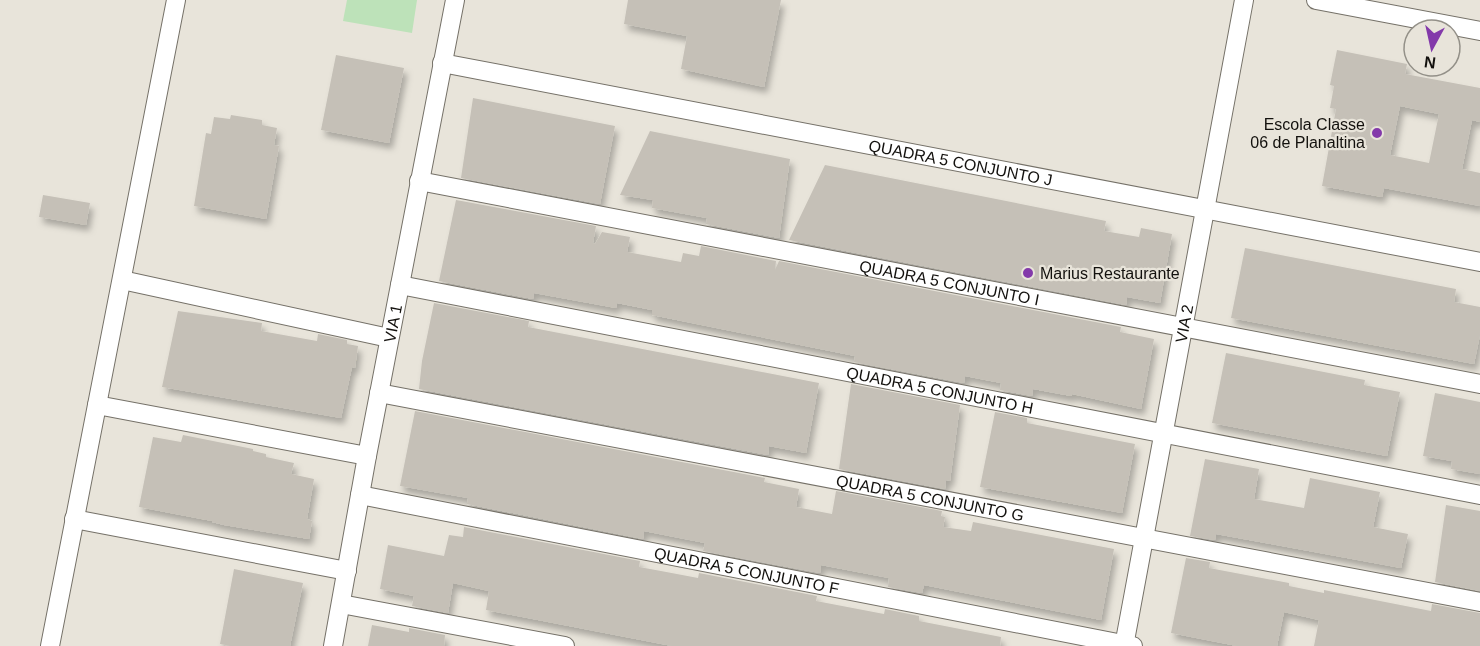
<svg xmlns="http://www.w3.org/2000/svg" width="1480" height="646" viewBox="0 0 1480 646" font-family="Arial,sans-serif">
  <defs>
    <filter id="shadow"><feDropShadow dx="3.5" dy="6" stdDeviation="3" flood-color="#0004"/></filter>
  </defs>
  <rect width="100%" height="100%" fill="#e8e4da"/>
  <path fill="#bde2b9" d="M 347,0 L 417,0 L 412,33 L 343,21 Z"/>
  <path fill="#c5c0b7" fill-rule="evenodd" filter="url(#shadow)" d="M 628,0 L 781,0 L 764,87 L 681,69 L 687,36 L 624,24 Z
    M 1337,50 L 1407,64 L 1405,74 L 1480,88 L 1480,122 L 1472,120 L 1462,169 L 1480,173 L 1480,206 L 1384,188 L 1382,197 L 1322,186 L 1336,109 L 1330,108 L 1334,86 L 1330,85 ZM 1400,106 L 1439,114 L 1429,163 L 1390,155 Z
    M 336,55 L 404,68 L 389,143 L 321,130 Z
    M 473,98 L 615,126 L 600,204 L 461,178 Z
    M 231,115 L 262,120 L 262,125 L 277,128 L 274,145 L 279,146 L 266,219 L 194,206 L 206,133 L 211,134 L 214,117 L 230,119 Z
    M 650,131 L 790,159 L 779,238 L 706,224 L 707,218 L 652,208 L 653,200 L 620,195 Z
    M 825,165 L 1106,221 L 1104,231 L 1139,237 L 1141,228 L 1172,234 L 1160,303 L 1127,297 L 1126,305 L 789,240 Z
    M 43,195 L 90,203 L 86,225 L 39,217 Z
    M 456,200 L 596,226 L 593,243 L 595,244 L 602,232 L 630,237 L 627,252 L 681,262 L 683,253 L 699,256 L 701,246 L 776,261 L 775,270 L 779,261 L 1121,327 L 1120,332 L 1154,339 L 1141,409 L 1072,394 L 1071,396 L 1033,389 L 1032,396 L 1000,390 L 1001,383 L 965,376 L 964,383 L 854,362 L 855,356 L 652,315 L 652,310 L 617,303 L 616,308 L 534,293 L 533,299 L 439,281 Z
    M 1245,248 L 1456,289 L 1454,302 L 1480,307 L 1480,335 L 1474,364 L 1231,318 Z
    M 434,303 L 529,321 L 528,327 L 819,383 L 806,453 L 769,446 L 768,455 L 419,389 L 422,361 Z
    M 178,311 L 262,323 L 261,331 L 317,341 L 318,334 L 347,340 L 347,344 L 358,346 L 355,368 L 352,367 L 341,418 L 162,387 Z
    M 1226,353 L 1365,380 L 1364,385 L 1400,392 L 1387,456 L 1212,423 Z
    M 851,384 L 960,405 L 950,481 L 946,480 L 945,489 L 839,469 Z
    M 1435,393 L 1480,402 L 1480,474 L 1451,469 L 1452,461 L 1423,456 Z
    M 415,411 L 765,478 L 764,482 L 799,489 L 796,507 L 832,514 L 836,491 L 942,511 L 941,516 L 945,517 L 943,527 L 971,531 L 973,522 L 1114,549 L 1101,620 L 924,585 L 922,593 L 888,587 L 889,578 L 821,565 L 820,573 L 703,551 L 705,543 L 644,531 L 643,539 L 467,504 L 468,498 L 400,486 Z
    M 995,412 L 1027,418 L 1027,423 L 1135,444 L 1122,513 L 980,487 Z
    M 183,435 L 253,449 L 253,451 L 266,454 L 266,457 L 294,463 L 291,474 L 314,479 L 307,519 L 312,521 L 309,539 L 224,525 L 212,522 L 212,521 L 139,507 L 153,437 L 181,442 Z
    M 1205,459 L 1259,469 L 1254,499 L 1304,508 L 1310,478 L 1380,492 L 1373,527 L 1408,534 L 1401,568 L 1216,534 L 1215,540 L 1190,536 Z
    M 1446,505 L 1480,511 L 1480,591 L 1435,582 Z
    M 464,527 L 640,561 L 639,567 L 661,571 L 698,578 L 699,573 L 817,596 L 816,601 L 884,614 L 885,609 L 919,616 L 919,621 L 1001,637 L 1000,646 L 672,646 L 486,610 L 489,591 L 453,583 L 448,613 L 412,606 L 414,596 L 380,589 L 388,545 L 444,556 L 449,535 L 463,537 Z
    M 1186,558 L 1210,562 L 1209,568 L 1289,583 L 1289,586 L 1324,593 L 1324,590 L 1431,611 L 1432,604 L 1480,613 L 1480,646 L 1314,646 L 1319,620 L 1284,612 L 1277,646 L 1237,646 L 1171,633 Z
    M 234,569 L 303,583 L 290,646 L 231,646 L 220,644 Z
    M 372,625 L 409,632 L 409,628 L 445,635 L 444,646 L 368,646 Z"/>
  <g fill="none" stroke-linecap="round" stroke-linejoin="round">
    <defs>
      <g id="street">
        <path d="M 1316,0 L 1480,31"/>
        <path id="s1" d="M 442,63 L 1480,262"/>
        <path id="s2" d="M 419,181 L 1480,384"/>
        <path d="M 122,280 L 389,338"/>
        <path id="s3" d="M 400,285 L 1480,495"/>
        <path id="s4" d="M 379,393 L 1480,602"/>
        <path d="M 97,405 L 367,456"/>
        <path id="s5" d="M 360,495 L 1133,646"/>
        <path d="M 74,519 L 347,571"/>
        <path d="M 341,604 L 565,646"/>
        <path d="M 50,646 L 176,0"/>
        <path id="s6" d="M 333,646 L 367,456 L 455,0"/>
        <path id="s7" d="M 1124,646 L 1244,0"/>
      </g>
    </defs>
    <use href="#street" stroke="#757168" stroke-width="20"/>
    <use href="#street" stroke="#fff" stroke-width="18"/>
  </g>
  <g fill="#8339aa" stroke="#e8e4da" stroke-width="2">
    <circle cx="1377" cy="133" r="6"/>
    <circle cx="1028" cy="273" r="6"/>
  </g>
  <g text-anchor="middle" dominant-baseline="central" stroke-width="4.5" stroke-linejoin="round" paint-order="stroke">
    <g font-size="16" fill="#13110e" stroke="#e8e4da" text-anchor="end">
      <text x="1365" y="124">Escola Classe<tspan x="1365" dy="18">06 de Planaltina</tspan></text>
      <text x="1040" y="273" text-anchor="start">Marius Restaurante</text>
    </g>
    <g font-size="16" fill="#13110e" stroke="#e8e4da">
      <text stroke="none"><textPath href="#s1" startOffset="528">QUADRA 5 CONJUNTO J</textPath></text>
      <text stroke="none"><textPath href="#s2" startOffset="540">QUADRA 5 CONJUNTO I</textPath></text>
      <text stroke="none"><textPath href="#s6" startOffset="328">VIA 1</textPath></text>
      <text stroke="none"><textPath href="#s7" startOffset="328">VIA 2</textPath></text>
      <text stroke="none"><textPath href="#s3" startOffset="550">QUADRA 5 CONJUNTO H</textPath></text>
      <text stroke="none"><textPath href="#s4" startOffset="561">QUADRA 5 CONJUNTO G</textPath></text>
      <text stroke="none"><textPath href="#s5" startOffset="394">QUADRA 5 CONJUNTO F</textPath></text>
    </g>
  </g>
  <g transform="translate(1432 48) rotate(188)"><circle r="28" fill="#e8e4da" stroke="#939088" stroke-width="1.5"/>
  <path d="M0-4.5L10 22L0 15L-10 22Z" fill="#8339aa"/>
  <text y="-9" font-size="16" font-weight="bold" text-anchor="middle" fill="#13110e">N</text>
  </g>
</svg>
